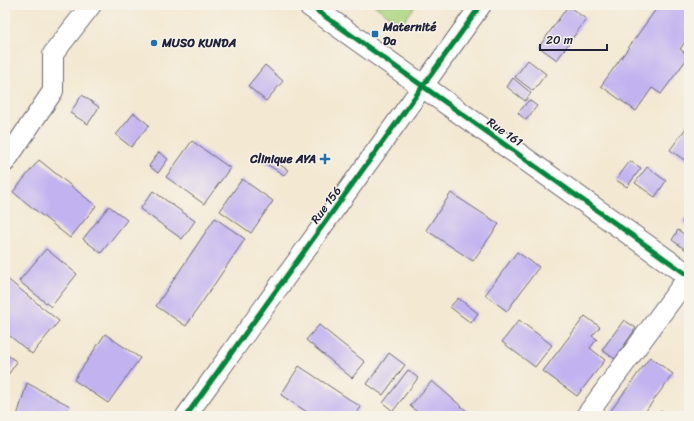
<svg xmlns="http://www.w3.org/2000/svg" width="694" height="421" viewBox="0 0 694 421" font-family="Sriracha,sans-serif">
  <rect width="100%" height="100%" fill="#f7f3e8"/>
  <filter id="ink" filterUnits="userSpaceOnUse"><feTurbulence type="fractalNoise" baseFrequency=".025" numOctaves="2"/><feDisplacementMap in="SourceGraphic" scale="8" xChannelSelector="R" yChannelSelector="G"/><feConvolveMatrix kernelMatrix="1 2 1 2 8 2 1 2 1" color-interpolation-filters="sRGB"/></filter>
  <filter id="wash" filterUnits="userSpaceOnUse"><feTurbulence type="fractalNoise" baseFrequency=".012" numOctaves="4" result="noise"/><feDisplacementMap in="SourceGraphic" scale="16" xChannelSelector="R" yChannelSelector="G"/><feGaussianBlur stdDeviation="0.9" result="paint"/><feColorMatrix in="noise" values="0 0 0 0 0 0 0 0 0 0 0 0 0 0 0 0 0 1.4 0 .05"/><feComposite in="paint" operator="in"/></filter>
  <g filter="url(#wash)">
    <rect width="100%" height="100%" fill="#f3e8d2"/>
    <path fill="#afd984" stroke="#687e60" d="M 374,5 L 416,5 L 401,25 Z"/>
    <g id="blocks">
      <path fill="#c2b3f0" d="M 659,5 L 683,5 L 689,9 L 689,36 L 680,49 L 689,56 L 661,94 L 652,88 L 636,111 L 601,86 Z
        M 568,6 L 586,19 L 557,60 L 539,47 Z
        M 528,60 L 546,74 L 533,91 L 515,77 Z
        M 265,65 L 283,81 L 266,101 L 248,86 Z
        M 513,78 L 531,93 L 525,101 L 507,87 Z
        M 82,95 L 99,107 L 88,124 L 70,113 Z
        M 529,100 L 537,106 L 526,120 L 518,113 Z
        M 134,113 L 149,125 L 131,147 L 116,135 Z
        M 689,124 L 689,156 L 686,161 L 670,150 Z
        M 192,141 L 230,168 L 204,204 L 166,177 Z
        M 159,152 L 168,159 L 158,173 L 149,166 Z
        M 266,156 L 288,170 L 284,175 L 262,161 Z
        M 39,160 L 96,206 L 70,238 L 13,192 Z
        M 630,161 L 641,168 L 627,187 L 616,180 Z
        M 647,167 L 666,181 L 655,197 L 635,183 Z
        M 242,179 L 273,201 L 251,233 L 220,211 Z
        M 153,191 L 195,221 L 182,239 L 140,209 Z
        M 451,193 L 499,224 L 473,261 L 426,230 Z
        M 109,206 L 127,220 L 101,253 L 83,239 Z
        M 689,212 L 689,227 L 682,222 Z
        M 215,218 L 245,239 L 186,326 L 156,306 Z
        M 678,230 L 689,238 L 689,252 L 672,240 Z
        M 46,249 L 77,274 L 51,307 L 19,281 Z
        M 517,252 L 539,267 L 507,311 L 485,295 Z
        M 5,277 L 59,321 L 32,354 L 5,332 Z
        M 458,298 L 478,313 L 471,323 L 450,307 Z
        M 585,316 L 600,327 L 592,336 L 597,339 L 590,348 L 605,360 L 577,396 L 543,371 Z
        M 519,320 L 552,345 L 535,367 L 502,342 Z
        M 624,320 L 636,328 L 615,359 L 602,350 Z
        M 319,325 L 365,362 L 352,378 L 306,340 Z
        M 105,334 L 140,358 L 108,403 L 74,380 Z
        M 5,353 L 17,362 L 5,379 Z
        M 389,353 L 405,365 L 383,395 L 367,384 Z
        M 650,357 L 673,374 L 642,416 L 607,416 Z
        M 299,366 L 361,407 L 355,416 L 313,416 L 281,395 Z
        M 408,370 L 418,378 L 393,411 L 383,403 Z
        M 432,381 L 469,413 L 467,416 L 422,416 L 410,406 Z
        M 27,383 L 70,406 L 61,416 L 17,416 Z
        M 661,411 L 668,416 L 657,416 Z"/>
    </g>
  </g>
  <g filter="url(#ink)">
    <use href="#blocks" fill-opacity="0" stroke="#6b6770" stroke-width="1"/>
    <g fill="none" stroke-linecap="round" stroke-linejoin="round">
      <defs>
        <path id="minor" d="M 5,162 L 53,91 L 53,54 L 91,5
          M 186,416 L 481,5
          M 586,416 L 689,276"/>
        <path id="tertiary" d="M 309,5 L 689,276"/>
      </defs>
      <use href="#minor" stroke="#6b6770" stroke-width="22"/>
      <use href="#tertiary" stroke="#6b6770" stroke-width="24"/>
      <use href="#minor" stroke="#fff" stroke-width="20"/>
      <use href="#tertiary" stroke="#fff" stroke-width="22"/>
      <defs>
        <path id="cycleway" d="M 309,5 L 689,276
          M 186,416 L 481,5"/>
      </defs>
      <use href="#cycleway" stroke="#f7f3e8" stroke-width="8"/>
      <use href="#cycleway" stroke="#00873e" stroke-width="5"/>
    </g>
  </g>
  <g fill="#1f6fb2" stroke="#f7f3e8" stroke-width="1.5">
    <rect x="371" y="30" width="8" height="8" rx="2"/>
    <circle cx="154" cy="43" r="4"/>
    <path d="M323 153h4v4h4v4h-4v4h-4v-4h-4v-4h4z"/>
  </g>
  <g text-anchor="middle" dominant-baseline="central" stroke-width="3" stroke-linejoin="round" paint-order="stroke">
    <g font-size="12" font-weight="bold" fill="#22223b" stroke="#f7f3e8" text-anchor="start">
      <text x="383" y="27">Maternité<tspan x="383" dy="14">Da</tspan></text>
      <text x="162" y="43">MUSO KUNDA</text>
      <text x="316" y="159" text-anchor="end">Clinique AYA</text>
    </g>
    <g font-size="12" fill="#22223b" stroke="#f7f3e8">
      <text transform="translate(505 132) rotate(35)">Rue 161</text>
      <text transform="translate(326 205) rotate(-54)">Rue 156</text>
    </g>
  </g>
  <rect width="694" height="421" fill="none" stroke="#f7f3e8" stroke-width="20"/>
  <path d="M540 44v6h67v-6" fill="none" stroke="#22223b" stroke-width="2"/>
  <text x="546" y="44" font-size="12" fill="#22223b" stroke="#f7f3e8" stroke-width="3" paint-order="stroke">20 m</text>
</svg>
